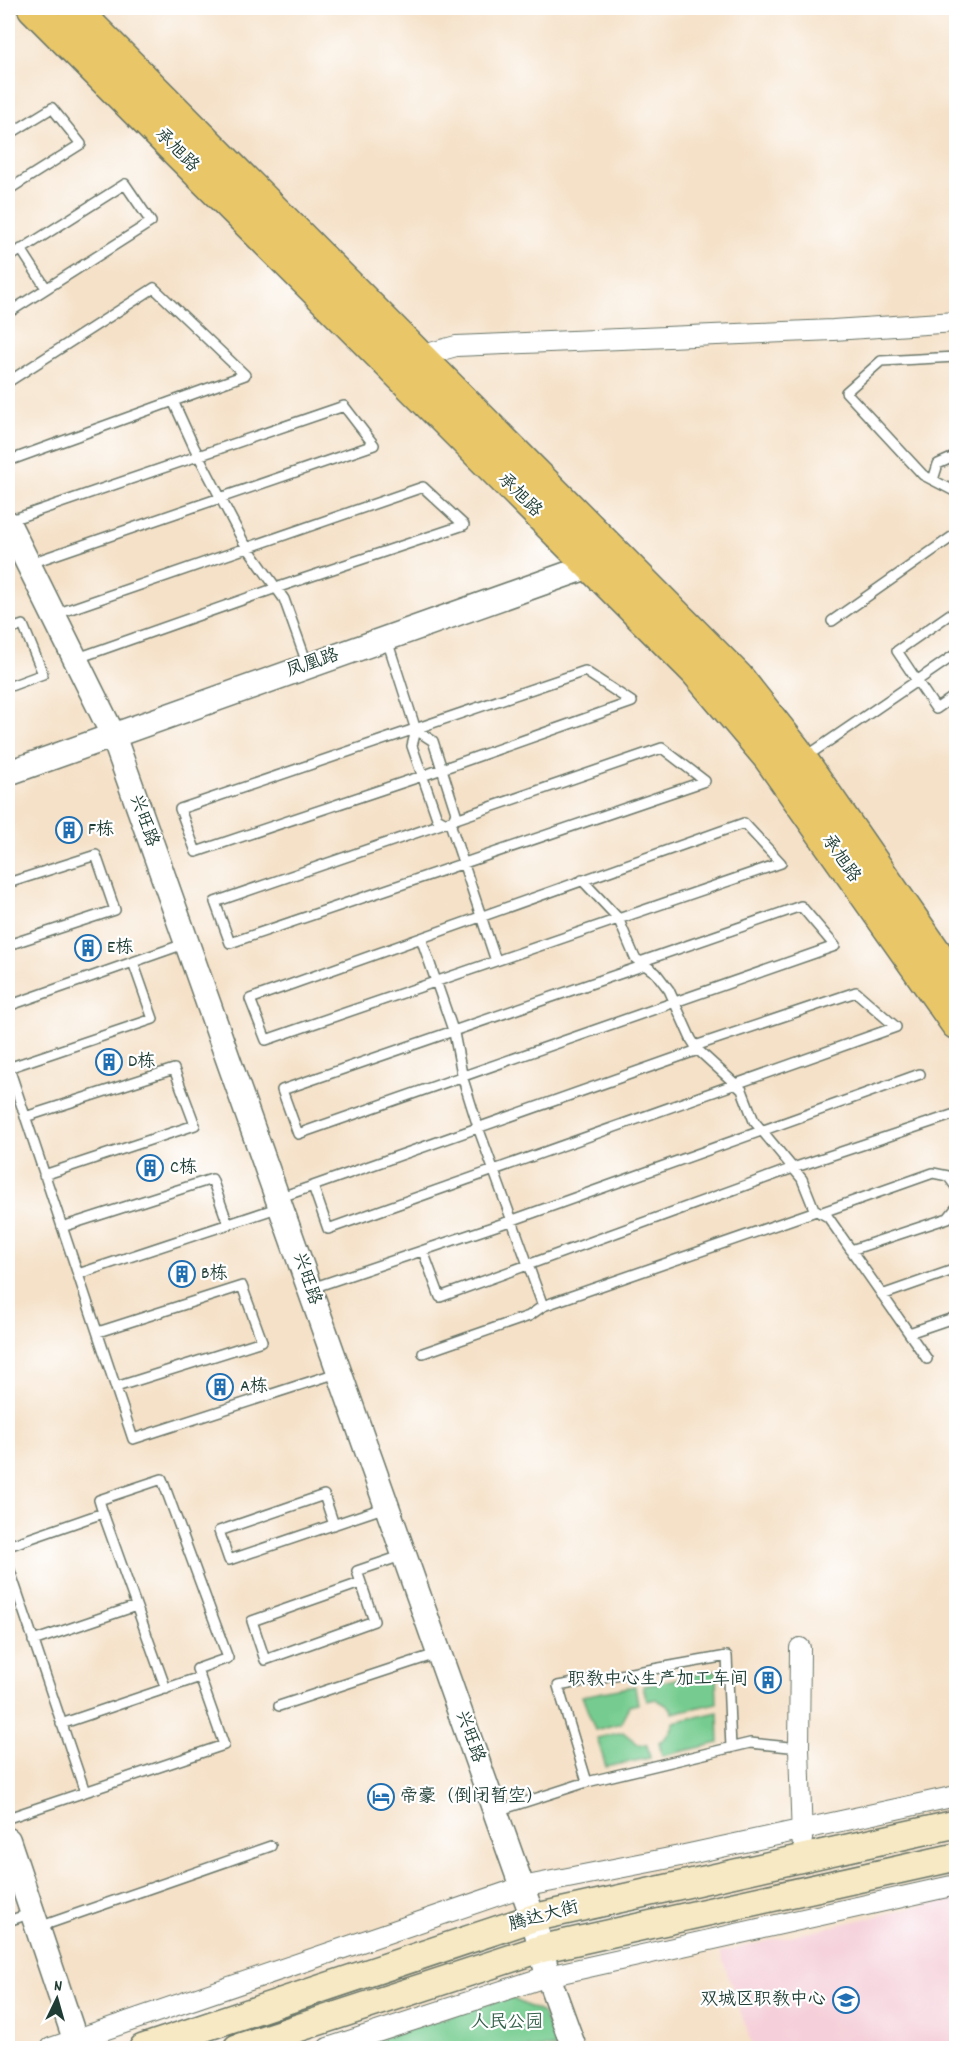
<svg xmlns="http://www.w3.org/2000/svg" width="964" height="2056" viewBox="0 0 964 2056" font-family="Dekko,'LXGW WenKai TC',sans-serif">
  <rect width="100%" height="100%" fill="#fff"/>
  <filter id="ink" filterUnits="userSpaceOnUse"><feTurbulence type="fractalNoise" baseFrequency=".0167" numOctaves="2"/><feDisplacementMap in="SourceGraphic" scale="12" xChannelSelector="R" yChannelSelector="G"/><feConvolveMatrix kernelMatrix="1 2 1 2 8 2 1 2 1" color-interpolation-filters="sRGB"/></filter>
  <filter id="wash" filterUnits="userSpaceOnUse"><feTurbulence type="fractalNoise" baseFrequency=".008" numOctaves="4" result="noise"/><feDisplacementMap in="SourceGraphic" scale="24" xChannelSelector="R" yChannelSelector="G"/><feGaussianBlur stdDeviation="1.35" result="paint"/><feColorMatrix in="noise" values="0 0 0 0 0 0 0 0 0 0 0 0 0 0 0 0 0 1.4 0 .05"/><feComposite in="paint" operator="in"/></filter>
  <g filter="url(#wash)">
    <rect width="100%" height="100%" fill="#f5e1c8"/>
    <path fill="#f5cfd9" d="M 956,1898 L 956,2048 L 753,2048 L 720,1952 Z"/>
    <path fill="#76cc90" stroke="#4a8462" stroke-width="1.5" d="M 716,1670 L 717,1703 L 672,1713 L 671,1708 L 656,1699 L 647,1701 L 643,1686 Z
      M 635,1686 L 638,1704 L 629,1706 L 621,1723 L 595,1730 L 582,1696 Z
      M 718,1712 L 719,1743 L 662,1756 L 659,1742 C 668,1737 671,1732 674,1722 Z
      M 623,1732 L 638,1744 L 647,1745 L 650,1758 L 606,1767 L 597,1738 Z
      M 509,1997 L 543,2013 L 556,2048 L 350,2048 Z"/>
  </g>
  <g filter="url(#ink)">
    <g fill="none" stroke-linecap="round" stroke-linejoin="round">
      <defs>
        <path id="service" d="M 8,135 L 52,108 L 81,144 L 8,190
          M 21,249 L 46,288
          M 8,258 L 125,184 L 151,222 L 8,313
          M 956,357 L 881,361 L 846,392 L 923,475 L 956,492
          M 8,382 L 154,288 L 245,375 L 8,461
          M 174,403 L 194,447 L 243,541 L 284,599 L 308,666
          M 933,480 L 938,464 L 956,456
          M 8,521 L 344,406 L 374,445 L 28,564
          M 956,610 L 897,651 L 936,709 L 956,695
          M 56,614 L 423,487 L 464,525 L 276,588 L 75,659
          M 832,621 L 956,534
          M 8,630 L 23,625 L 43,674 L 8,687
          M 387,640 L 416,730
          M 585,671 L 632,702 L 422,776 L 196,852 L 180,809 Z
          M 662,748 L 705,781 L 230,943 L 215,902 Z
          M 807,756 L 956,654
          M 446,823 L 437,818 L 412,746 L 416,730 L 433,741 L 456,813 L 451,826 L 496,961
          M 744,823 L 781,863 L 266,1040 L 250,999 Z
          M 582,880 L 618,918 L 635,958 L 656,973 L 669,990 L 691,1039 L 698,1050 L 742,1090 L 754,1121 L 802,1179 L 814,1209 L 828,1217 L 927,1359
          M 8,883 L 96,855 L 115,910 L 8,945
          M 421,938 L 454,1033 L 463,1079 L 479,1130 L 543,1306
          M 640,962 L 801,906 L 835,946 L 298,1134 L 282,1090 L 645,965
          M 8,1006 L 187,943
          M 695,1046 L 856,992 L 896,1027 L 328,1229 L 313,1186 L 698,1050
          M 8,1065 L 133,1439 L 337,1373
          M 8,1068 L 153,1019 L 133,962
          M 25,1117 L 174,1069 L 195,1125 L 44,1175
          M 278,1198 L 313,1186
          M 820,1213 L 933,1173 L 948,1176 L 956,1187
          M 62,1227 L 212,1179 L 228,1224
          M 851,1250 L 948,1218 L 956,1208
          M 423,1251 L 440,1297 L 793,1168 L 952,1115
          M 78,1274 L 280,1207
          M 312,1288 L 513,1220 L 920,1074
          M 882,1295 L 956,1269
          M 98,1332 L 242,1286 L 262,1341 L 116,1387
          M 909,1333 L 956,1317
          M 423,1353 L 529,1316 L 543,1306 L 816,1211
          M 103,1513 L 99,1500 L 162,1479 L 228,1658 L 197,1669 L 200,1677
          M 334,1525 L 324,1495 L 219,1531 L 229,1560 L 386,1507
          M 8,1546 L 103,1513 L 166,1689
          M 8,1565 L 85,1792
          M 360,1583 L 252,1621 L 265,1660 L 374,1621 L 357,1571 L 404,1555
          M 33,1641 L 136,1606
          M 279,1706 L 439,1653
          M 587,1782 L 558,1686 L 727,1656 L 731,1748
          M 497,1811 L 587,1782 L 750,1743 L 799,1748
          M 8,1818 L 224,1745 L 200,1677 L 61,1724
          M 8,1921 L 32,1913
          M 39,1927 L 271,1846"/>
        <path id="minor" d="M 420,356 L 456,346 L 833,330 L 956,322
          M 800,1648 L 799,1748 L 802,1840
          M 51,2048 L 522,1887 L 680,1856 L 956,1796
          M 328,2048 L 548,1976 L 956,1885"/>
        <path id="tertiary" d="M 8,523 L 113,735 L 533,1918 L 548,1976 L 574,2048
          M 8,773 L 604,561
          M 8,1840 L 78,2048"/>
        <path id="secondary" d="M 143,2048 L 533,1918 L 956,1824
          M 237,2048 L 540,1949 L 956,1857"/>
        <path id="primary" d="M 33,8 L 696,672 L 768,757 L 956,1024
          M 74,8 L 738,677 L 795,749 L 956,981"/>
      </defs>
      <use href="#service" stroke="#6a7668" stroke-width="12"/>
      <use href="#minor" stroke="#6a7668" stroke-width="22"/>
      <use href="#tertiary" stroke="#6a7668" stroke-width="27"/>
      <use href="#secondary" stroke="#6a7668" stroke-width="30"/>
      <use href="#primary" stroke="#6a7668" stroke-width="33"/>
      <use href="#service" stroke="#fff" stroke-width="9"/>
      <use href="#minor" stroke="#fff" stroke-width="20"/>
      <use href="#tertiary" stroke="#fff" stroke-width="24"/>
      <use href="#secondary" stroke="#f6e9c3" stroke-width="27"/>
      <use href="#primary" stroke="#e9c769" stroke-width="30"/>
    </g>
  </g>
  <defs>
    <symbol id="building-ring" viewBox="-11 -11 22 22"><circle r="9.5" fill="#fff" stroke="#1f6fb2" stroke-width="1.5"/><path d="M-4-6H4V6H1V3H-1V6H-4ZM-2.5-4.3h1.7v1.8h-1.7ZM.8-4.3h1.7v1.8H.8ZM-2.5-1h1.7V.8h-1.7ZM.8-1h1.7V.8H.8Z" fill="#1f6fb2"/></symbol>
    <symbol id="hotel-ring" viewBox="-11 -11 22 22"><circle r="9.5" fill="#fff" stroke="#1f6fb2" stroke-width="1.5"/><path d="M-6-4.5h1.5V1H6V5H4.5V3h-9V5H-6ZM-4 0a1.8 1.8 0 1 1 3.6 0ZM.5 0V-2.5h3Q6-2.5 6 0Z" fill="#1f6fb2"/></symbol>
    <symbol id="school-ring" viewBox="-11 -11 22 22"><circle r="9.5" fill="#fff" stroke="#1f6fb2" stroke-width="1.5"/><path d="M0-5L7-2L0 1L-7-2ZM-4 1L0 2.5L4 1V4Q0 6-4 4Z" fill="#1f6fb2"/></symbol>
  </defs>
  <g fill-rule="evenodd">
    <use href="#building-ring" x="54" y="815" width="30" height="30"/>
    <use href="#building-ring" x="73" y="933" width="30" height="30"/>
    <use href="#building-ring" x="94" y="1047" width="30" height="30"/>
    <use href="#building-ring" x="135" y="1153" width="30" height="30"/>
    <use href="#building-ring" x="167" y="1259" width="30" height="30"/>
    <use href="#building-ring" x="205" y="1372" width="30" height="30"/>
    <use href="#building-ring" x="753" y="1665" width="30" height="30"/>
    <use href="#hotel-ring" x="366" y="1782" width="30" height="30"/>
    <use href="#school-ring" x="831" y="1985" width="30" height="30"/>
  </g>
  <g text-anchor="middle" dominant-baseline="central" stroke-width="4.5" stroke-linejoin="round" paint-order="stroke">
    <g font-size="18" fill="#1f3d34" stroke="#fff">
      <text transform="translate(176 151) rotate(45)">承旭路</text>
      <text transform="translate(519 496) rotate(45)">承旭路</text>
      <text transform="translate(313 664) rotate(-19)">凤凰路</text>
      <text transform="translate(143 821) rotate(70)">兴旺路</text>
      <text transform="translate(840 859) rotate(55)">承旭路</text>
      <text transform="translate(306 1279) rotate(71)">兴旺路</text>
      <text transform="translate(469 1737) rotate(70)">兴旺路</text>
      <text transform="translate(544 1917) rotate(-15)">腾达大街</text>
    </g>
    <g font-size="18" fill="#1f3d34" stroke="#fff" text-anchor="start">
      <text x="88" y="830">F栋</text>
      <text x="107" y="948">E栋</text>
      <text x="128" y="1062">D栋</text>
      <text x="170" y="1168">C栋</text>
      <text x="201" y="1274">B栋</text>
      <text x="240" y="1387">A栋</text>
      <text x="748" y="1680" text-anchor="end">职教中心生产加工车间</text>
      <text x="400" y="1797">帝豪（倒闭暂空）</text>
      <text x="826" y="2000" text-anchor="end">双城区职教中心</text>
    </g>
    <g font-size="18" fill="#35614b" stroke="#fff">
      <text x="507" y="2023">人民公园</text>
    </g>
  </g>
  <rect width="964" height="2056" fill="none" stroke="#fff" stroke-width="30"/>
  <g transform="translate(57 1999) rotate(5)" stroke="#ffffff" stroke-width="4.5" paint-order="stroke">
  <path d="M0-4.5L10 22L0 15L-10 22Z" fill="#1f3d34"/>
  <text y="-9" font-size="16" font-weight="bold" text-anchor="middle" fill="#1f3d34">N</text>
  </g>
</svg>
